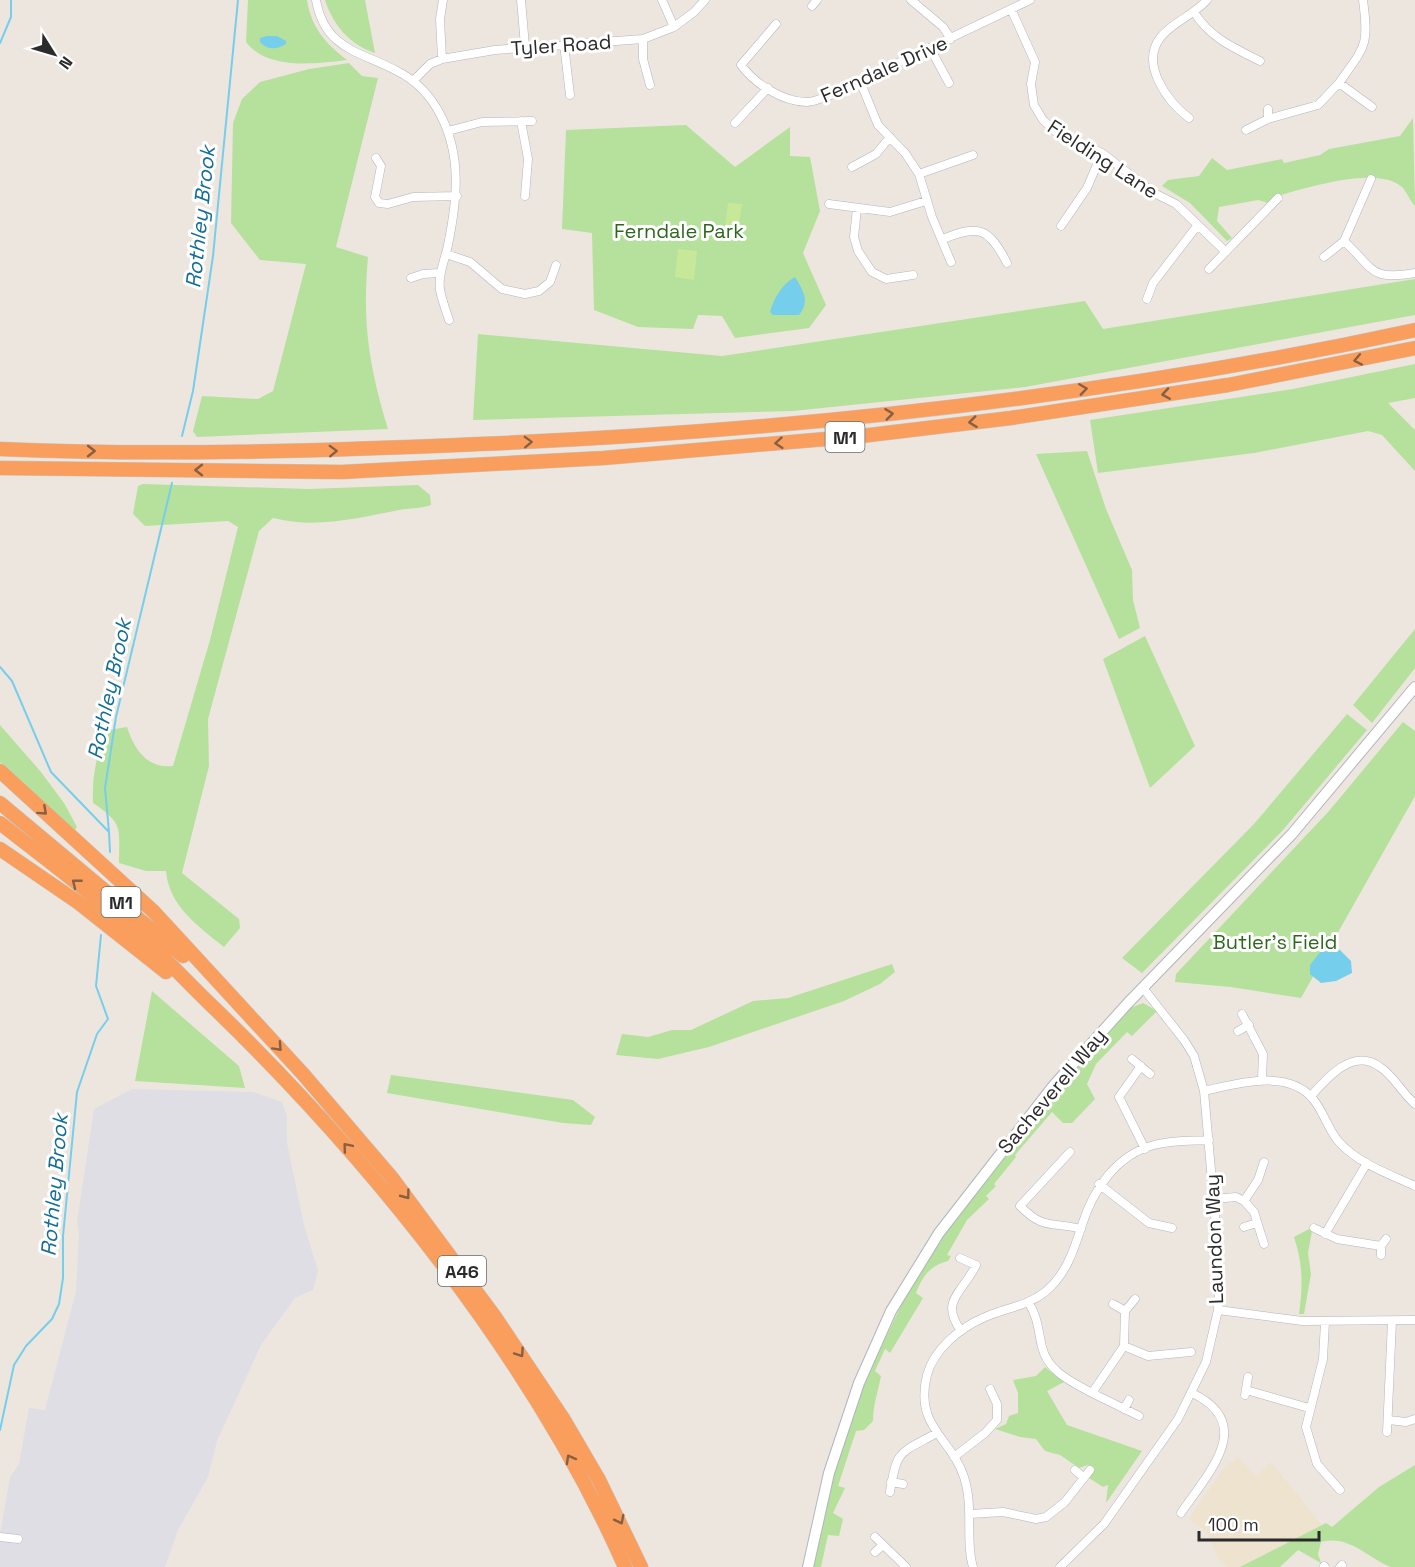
<svg xmlns="http://www.w3.org/2000/svg" width="1415" height="1567" viewBox="0 0 1415 1567" font-family="'Space Grotesk',sans-serif">
  <rect width="100%" height="100%" fill="#ede6de"/>
  <path fill="#e0dee5" d="M 132,1089 L 253,1092 L 282,1102 L 287,1117 L 287,1143 L 304,1225 L 318,1271 L 313,1290 L 295,1298 L 261,1345 L 217,1441 L 208,1477 L 178,1530 L 165,1567 L 0,1567 L 0,1534 L 10,1477 L 19,1464 L 29,1408 L 45,1410 L 76,1291 L 79,1234 L 77,1222 L 94,1109 Z"/>
  <path fill="#ede3ce" d="M 1238,1457 L 1257,1476 L 1271,1462 L 1322,1525 L 1240,1567 L 1227,1567 L 1219,1561 L 1207,1532 L 1189,1519 L 1224,1468 Z"/>
  <path fill="#b5e19c" d="M 248,0 L 307,0 C 311,27 326,44 347,60 C 316,64 267,70 246,42 Z
    M 325,0 L 365,0 L 375,53 C 350,45 333,25 325,0 Z
    M 349,63 L 362,76 L 378,78 L 336,247 L 368,257 C 362,323 369,366 388,429 L 197,437 L 193,431 L 202,396 L 258,399 L 273,391 L 306,264 L 260,260 L 231,223 L 233,123 L 242,99 L 260,82 L 309,69 Z
    M 1413,118 L 1415,206 C 1410,201 1407,192 1402,187 C 1377,165 1307,188 1277,196 L 1268,203 L 1258,200 L 1219,207 L 1217,221 L 1232,238 L 1227,241 L 1190,203 L 1162,186 L 1168,180 L 1199,176 L 1212,158 L 1227,170 L 1282,159 L 1284,163 L 1320,155 L 1329,149 L 1400,136 Z
    M 686,125 L 735,167 L 790,127 L 790,156 L 810,157 L 820,211 L 803,253 L 826,305 L 809,328 L 735,338 L 722,316 L 698,315 L 693,329 L 638,327 L 594,310 L 592,233 L 562,229 L 566,130 Z
    M 1415,279 L 1415,315 L 1025,387 L 793,411 L 473,420 L 478,334 L 722,356 L 1085,301 L 1103,329 Z
    M 1415,364 L 1415,398 L 1388,403 L 1415,430 L 1415,471 L 1382,435 L 1368,431 L 1254,453 L 1098,473 L 1090,420 L 1293,389 Z
    M 1087,451 L 1106,509 L 1132,570 L 1133,600 L 1140,628 L 1119,639 L 1036,454 Z
    M 143,484 L 309,489 L 418,485 L 430,495 L 431,505 C 420,509 410,508 399,510 C 358,518 315,529 273,518 L 259,531 L 208,719 L 209,766 L 182,873 L 239,919 L 240,928 L 224,947 C 198,926 169,906 166,871 L 146,871 L 119,863 C 119,828 124,824 93,803 C 92,776 96,752 109,730 L 127,727 C 134,749 147,769 173,766 L 210,640 L 238,527 L 228,521 L 145,526 L 133,514 L 138,486 Z
    M 1415,629 L 1415,668 L 1372,723 L 1353,705 Z
    M 1145,636 L 1195,746 L 1150,788 L 1103,659 Z
    M 1347,714 L 1367,730 L 1283,830 L 1142,973 L 1122,958 L 1254,824 Z
    M 1403,722 L 1415,731 L 1415,796 L 1301,998 L 1231,987 L 1175,982 L 1176,974 L 1329,811 Z
    M 0,725 L 41,772 L 64,803 L 77,827 L 73,833 L 0,762 Z
    M 892,964 L 895,972 L 880,984 L 844,1001 L 709,1047 L 658,1059 L 616,1055 L 622,1034 L 648,1037 L 672,1030 L 691,1030 L 753,1001 L 788,998 Z
    M 152,991 L 239,1066 L 245,1088 L 135,1081 Z
    M 1143,1003 L 1157,1011 L 1132,1036 L 1127,1032 L 1096,1064 L 1087,1084 L 1095,1099 L 1072,1123 L 1063,1123 L 1052,1112 L 1015,1155 L 1016,1157 L 994,1184 L 996,1186 L 986,1196 L 989,1199 L 967,1220 L 947,1255 L 951,1256 L 948,1261 C 930,1266 923,1275 916,1293 L 923,1298 L 890,1353 L 885,1349 L 875,1371 L 881,1376 C 878,1392 873,1405 873,1421 L 864,1430 L 856,1431 L 838,1486 L 845,1488 L 833,1513 L 843,1519 L 839,1536 L 828,1535 L 821,1567 L 813,1567 L 835,1469 L 866,1378 L 913,1281 L 954,1220 L 1032,1119 L 1130,1008 Z
    M 391,1075 L 573,1100 L 595,1117 L 591,1125 L 563,1123 L 387,1093 Z
    M 1309,1229 L 1312,1231 L 1308,1253 L 1311,1274 L 1304,1314 L 1299,1314 C 1303,1285 1303,1264 1294,1237 Z
    M 1045,1367 L 1064,1382 L 1047,1391 L 1067,1425 L 1142,1451 L 1106,1503 L 1108,1485 L 1103,1487 L 1089,1478 L 1093,1469 L 1088,1465 L 1079,1468 L 1060,1455 L 1045,1451 L 1036,1439 L 1020,1437 L 995,1429 L 1006,1424 L 1009,1416 L 1018,1413 L 1018,1393 L 1013,1380 L 1036,1376 Z
    M 1415,1465 L 1415,1567 C 1408,1567 1397,1567 1391,1567 C 1369,1559 1349,1534 1321,1542 L 1318,1554 L 1321,1563 L 1298,1550 L 1280,1567 L 1240,1567 L 1326,1523 L 1332,1527 L 1379,1487 Z"/>
  <path fill="#c8e899" d="M 728,203 L 742,204 L 737,237 L 724,236 Z
    M 678,249 L 697,251 L 694,280 L 675,277 Z"/>
  <path fill="#75ceeb" d="M 267,36 L 277,36 L 286,41 L 286,44 C 276,50 267,50 260,42 L 260,38 Z
    M 795,277 C 804,292 810,301 799,315 L 773,315 L 770,312 C 774,298 782,284 795,277 Z
    M 1332,947 L 1340,950 L 1351,961 L 1352,973 L 1336,981 L 1321,983 L 1310,974 L 1310,965 L 1321,951 Z"/>
  <g fill="none" stroke-linecap="round" stroke-linejoin="round">
    <path stroke="#75ceeb" stroke-width="2" d="M 0,43 L 11,17 L 11,0
      M 182,436 L 193,391 L 213,256 L 238,0
      M 0,667 L 12,681 L 51,772 L 109,832 L 110,852
      M 109,832 L 105,788 L 116,717 L 172,483
      M 0,1430 L 14,1365 L 26,1346 L 52,1319 L 59,1304 L 63,1278 L 63,1236 L 77,1092 L 97,1034 L 108,1019 L 96,986 L 101,935"/>
    <defs>
      <path id="street" d="M 316,0 C 325,50 360,51 397,71 C 417,81 431,96 441,116 C 462,157 457,201 448,245 C 445,260 438,274 440,290 C 442,300 446,311 449,320
        M 521,0 L 525,46
        M 662,0 L 674,27
        M 911,0 L 943,27 L 951,39
        M 1363,0 C 1369,46 1366,45 1339,83 L 1372,107
        M 812,6 L 817,0
        M 1011,9 L 1035,62 L 1031,84 L 1034,105 L 1043,120 L 1057,133 L 1102,153 L 1154,193 L 1176,204 L 1226,252
        M 1194,12 C 1210,38 1234,48 1260,61
        M 776,24 L 741,65 C 755,84 783,102 807,102 C 815,102 824,97 831,95 L 1030,0
        M 643,39 L 643,59 L 650,85
        M 564,44 L 570,95
        M 930,48 L 949,83
        M 442,59 L 440,19 L 443,0
        M 413,81 L 430,64 L 442,59 L 495,50 L 643,39 L 674,27 L 694,12 L 705,0
        M 860,81 L 878,125 L 905,153 L 919,174 L 932,217 L 951,262
        M 1268,109 L 1268,119
        M 1189,118 C 1168,102 1140,65 1160,38 C 1171,23 1194,15 1207,0
        M 521,121 L 528,159 L 525,196
        M 735,123 L 768,88
        M 1246,130 L 1268,119 L 1318,105 L 1339,83
        M 448,131 L 482,122 L 532,121
        M 376,158 L 381,166 L 375,197 L 379,203 L 388,204 L 413,197 L 457,196
        M 852,167 L 876,154 L 890,137
        M 919,174 L 973,155
        M 829,204 L 890,212 L 926,201
        M 857,208 L 854,237 L 858,251 L 872,272 L 886,279 L 913,275
        M 1061,226 L 1087,188 L 1102,153
        M 943,239 C 979,224 989,228 1007,263
        M 1344,241 C 1374,269 1370,281 1415,273
        M 446,254 L 470,262 L 502,289 L 525,294 L 539,291 L 550,282 L 556,265
        M 1324,257 L 1344,241 L 1371,179
        M 1209,269 L 1278,198
        M 411,278 L 423,274 L 440,273
        M 1147,299 L 1153,283 L 1197,226
        M 1242,1014 L 1263,1054 L 1262,1079
        M 1238,1031 L 1249,1025
        M 1132,1059 L 1150,1074
        M 1141,1066 L 1119,1097 L 1145,1149
        M 1204,1091 C 1236,1084 1288,1068 1313,1099 C 1324,1112 1328,1130 1339,1142 C 1359,1164 1389,1174 1415,1186
        M 1311,1096 C 1327,1078 1353,1047 1380,1067 C 1394,1076 1402,1093 1415,1104
        M 1070,1152 L 1020,1206 C 1045,1231 1051,1221 1081,1229
        M 1099,1184 L 1149,1223 L 1172,1228
        M 1214,1199 L 1236,1197 L 1244,1201 L 1258,1180 L 1264,1162
        M 1244,1201 L 1254,1212 L 1264,1244
        M 1244,1227 L 1257,1223
        M 1314,1228 L 1337,1239 L 1381,1246
        M 1325,1234 L 1367,1163
        M 1381,1255 L 1381,1246 L 1386,1239
        M 960,1258 L 976,1265 C 963,1293 939,1300 961,1331
        M 1029,1303 C 1038,1318 1038,1330 1042,1347 C 1048,1372 1072,1382 1092,1393 L 1124,1346 L 1125,1311 L 1135,1299
        M 1113,1304 L 1125,1311
        M 1218,1310 L 1302,1321 L 1415,1320
        M 1325,1322 L 1323,1359 L 1306,1427 L 1317,1464 L 1340,1490
        M 1124,1346 L 1148,1356 L 1191,1352
        M 1246,1390 L 1309,1408
        M 1092,1393 L 1139,1416
        M 1245,1395 L 1248,1377
        M 1124,1409 L 1129,1400
        M 1389,1420 L 1406,1422 L 1415,1419
        M 1387,1432 L 1392,1321
        M 954,1457 L 985,1433 L 997,1420 L 997,1404 L 990,1389
        M 1075,1470 L 1084,1478
        M 891,1482 L 903,1484
        M 890,1492 C 897,1449 899,1454 935,1434
        M 1181,1513 C 1208,1473 1257,1424 1192,1393
        M 970,1514 L 1003,1512 L 1036,1519 L 1046,1517 L 1065,1502 L 1090,1470
        M 0,1537 L 18,1539
        M 875,1537 L 906,1567
        M 875,1552 L 882,1546
        M 1324,1566 L 1325,1567
        M 973,1567 C 965,1541 974,1507 964,1477 C 951,1437 914,1427 927,1375 C 934,1349 960,1328 983,1318 C 1004,1308 1026,1307 1045,1292 C 1066,1275 1074,1250 1082,1225 C 1093,1190 1116,1155 1154,1145 C 1172,1140 1191,1141 1209,1140
        M 1060,1567 L 1104,1524 L 1178,1419 L 1206,1362 L 1218,1310 L 1220,1272 L 1204,1091 L 1194,1056 L 1184,1040 L 1143,988
        M 1340,1567 L 1342,1565"/>
      <path id="secondary" d="M 808,1567 L 829,1473 L 859,1383 L 891,1311 L 939,1233 L 1054,1085 L 1128,1003 L 1292,834 L 1415,687"/>
      <path id="highway" d="M 0,449 C 160,456 320,451 479,444 C 793,431 1107,397 1415,330
        M 0,468 L 342,472 L 604,458 L 861,436 L 1011,418 L 1228,385 L 1415,348
        M 0,771 L 154,912 L 303,1074 L 392,1178 L 495,1317 L 564,1420 L 599,1480 L 641,1567
        M 0,803 L 183,956
        M 0,823 C 42,856 86,889 127,924 C 156,948 182,977 209,1003 C 371,1159 534,1360 625,1567
        M 0,849 L 79,903 L 166,972"/>
    </defs>
    <use href="#street" stroke="#b1b5be" stroke-width="9"/>
    <use href="#secondary" stroke="#b1b5be" stroke-width="12"/>
    <use href="#highway" stroke="#c8c8c8" stroke-width="15"/>
    <use href="#street" stroke="#fff" stroke-width="8"/>
    <use href="#secondary" stroke="#fff" stroke-width="10"/>
    <use href="#highway" stroke="#f99e5d" stroke-width="14"/>
  </g>
  <defs><path id="oneway-chevron" d="M-2-3.5L2.5 0L-2 3.5" fill="none" stroke-width="1.6" stroke-linecap="round" stroke-linejoin="round" transform="scale(1.5)"/></defs>
  <g stroke="#885f42">
    <use href="#oneway-chevron" transform="translate(1358 360) rotate(169)"/>
    <use href="#oneway-chevron" transform="translate(1083 389) rotate(-8)"/>
    <use href="#oneway-chevron" transform="translate(1166 394) rotate(171)"/>
    <use href="#oneway-chevron" transform="translate(889 414) rotate(-7)"/>
    <use href="#oneway-chevron" transform="translate(973 422) rotate(173)"/>
    <use href="#oneway-chevron" transform="translate(528 442) rotate(-2)"/>
    <use href="#oneway-chevron" transform="translate(779 443) rotate(175)"/>
    <use href="#oneway-chevron" transform="translate(91 451)"/>
    <use href="#oneway-chevron" transform="translate(333 451) rotate(-2)"/>
    <use href="#oneway-chevron" transform="translate(199 470) rotate(-180)"/>
    <use href="#oneway-chevron" transform="translate(43 811) rotate(42)"/>
    <use href="#oneway-chevron" transform="translate(76 883) rotate(-141)"/>
    <use href="#oneway-chevron" transform="translate(278 1047) rotate(47)"/>
    <use href="#oneway-chevron" transform="translate(347 1147) rotate(-130)"/>
    <use href="#oneway-chevron" transform="translate(406 1195) rotate(53)"/>
    <use href="#oneway-chevron" transform="translate(520 1353) rotate(56)"/>
    <use href="#oneway-chevron" transform="translate(570 1459) rotate(-119)"/>
    <use href="#oneway-chevron" transform="translate(620 1520) rotate(63)"/>
  </g>
  <g text-anchor="middle" dominant-baseline="central" stroke-width="6" stroke-linejoin="round" paint-order="stroke">
    <g fill="#fff" stroke="#6b6b6b" stroke-width="1.5">
      <rect x="825.5" y="422" width="39" height="30" rx="4.5"/>
      <rect x="101.5" y="887" width="39" height="30" rx="4.5"/>
      <rect x="438" y="1256" width="48" height="30" rx="4.5"/>
    </g>
    <g font-size="18" font-weight="bold" fill="#2b2b2b">
      <text x="845" y="437">M1</text>
      <text x="121" y="902">M1</text>
      <text x="462" y="1271">A46</text>
    </g>
    <g font-size="20" fill="#2b2b2b" stroke="#fff">
      <text transform="translate(561 45) rotate(-4)">Tyler Road</text>
      <text transform="translate(884 69) rotate(-24)">Ferndale Drive</text>
      <text transform="translate(1103 159) rotate(33)">Fielding Lane</text>
      <text transform="translate(1052 1091) rotate(-50)">Sacheverell Way</text>
      <text transform="translate(1214 1239) rotate(-92)">Laundon Way</text>
    </g>
    <g font-size="20" fill="#2d671d" stroke="#fff">
      <text x="679" y="231">Ferndale Park</text>
      <text x="1275" y="942">Butler's Field</text>
    </g>
    <g font-size="21" font-style="italic" fill="#126d99" stroke="#fff">
      <text transform="translate(200 217) rotate(-84)">Rothley Brook</text>
      <text transform="translate(109 689) rotate(-78)">Rothley Brook</text>
      <text transform="translate(54 1185) rotate(-85)">Rothley Brook</text>
    </g>
  </g>
  <g transform="translate(54 54) rotate(127)" stroke="#ffffff" stroke-width="4.5" paint-order="stroke">
  <path d="M0-4.5L10 22L0 15L-10 22Z" fill="#2b2b2b"/>
  <text y="-9" font-size="16" font-weight="bold" text-anchor="middle" fill="#2b2b2b">N</text>
  </g>
  <path d="M1199 1531v9h120v-9" fill="none" stroke="#2b2b2b" stroke-width="3"/>
  <text x="1208" y="1531" font-size="18" fill="#2b2b2b" stroke="#ffffff" stroke-width="4.5" paint-order="stroke">100 m</text>
</svg>
